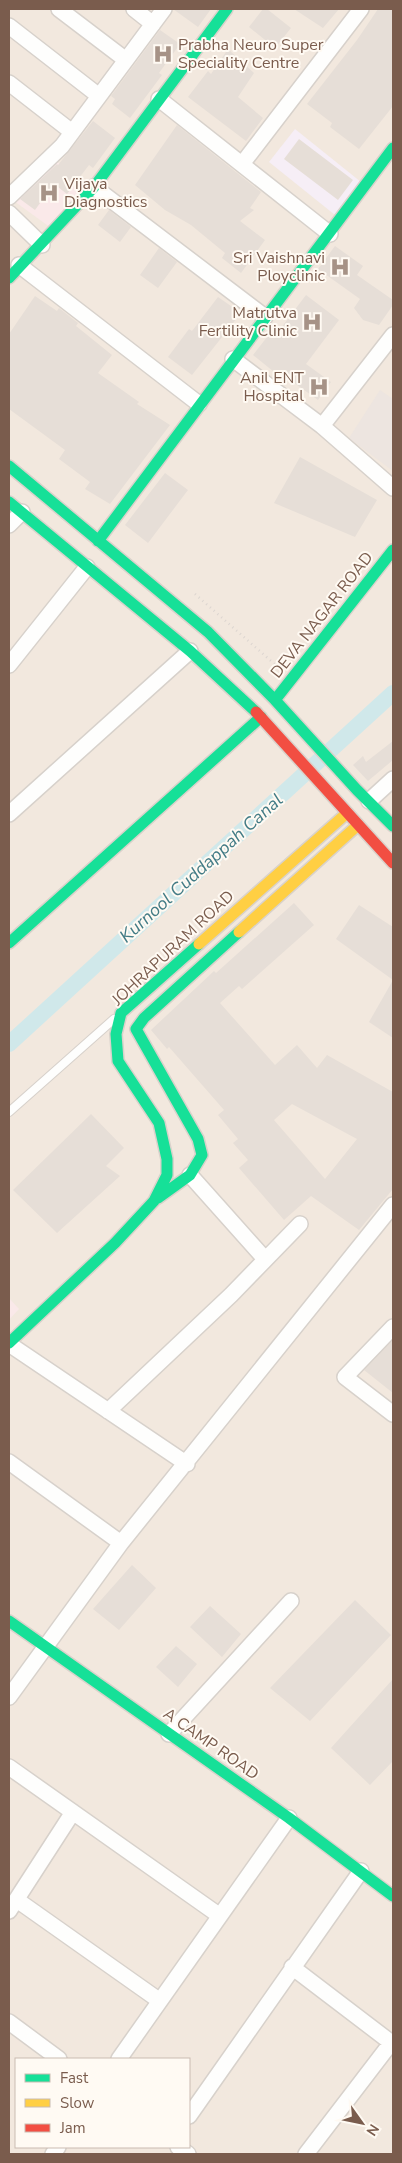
<svg xmlns="http://www.w3.org/2000/svg" width="402" height="2163" viewBox="0 0 402 2163" font-family="'Nunito Sans',sans-serif">
  <rect width="100%" height="100%" fill="#f9f5f0"/>
  <path fill="#f2e8de" fill-rule="evenodd" d="M 9,9 L 393,9 L 393,2154 L 9,2154 ZM 16,2059 L 189,2059 L 189,2147 L 16,2147 Z"/>
  <path fill="#ede5e0" d="M 380,390 L 393,399 L 393,471 L 349,438 Z"/>
  <path fill="#f6eef6" d="M 295,129 L 361,182 L 335,215 L 269,162 Z"/>
  <path fill="#fae9e9" d="M 47,154 L 85,184 L 51,228 L 14,201 Z
    M 9,1298 L 19,1309 L 9,1320 Z"/>
  <g fill="none" stroke-linecap="round" stroke-linejoin="round">
    <path stroke="#d0e8ea" stroke-width="16" d="M 9,1044 L 393,693"/>
  </g>
  <path fill="#e6ded7" fill-rule="evenodd" d="M 173,9 L 211,9 L 198,27 Z
    M 263,9 L 267,9 L 291,28 L 275,48 L 249,27 Z
    M 294,9 L 339,9 L 323,28 Z
    M 378,9 L 393,9 L 393,106 L 359,149 L 330,127 L 332,123 L 307,104 L 357,40 Z
    M 160,30 L 180,44 L 159,73 L 162,75 L 130,118 L 112,104 L 115,99 L 111,96 Z
    M 228,49 L 254,73 L 238,97 L 263,118 L 246,141 L 188,97 L 208,71 L 211,74 Z
    M 93,121 L 115,138 L 93,168 L 89,165 L 67,194 L 54,184 L 35,210 L 20,199 L 57,164 L 58,165 Z
    M 177,125 L 261,192 L 250,208 L 254,210 L 240,221 L 265,240 L 241,273 L 222,258 L 225,253 L 191,225 L 165,210 L 135,185 Z
    M 299,139 L 353,180 L 338,200 L 284,159 Z
    M 109,210 L 131,227 L 120,242 L 98,225 Z
    M 335,246 L 363,266 L 357,275 L 393,300 L 393,305 L 379,325 L 363,320 L 354,308 L 360,299 L 318,269 Z
    M 159,248 L 177,262 L 158,288 L 140,275 Z
    M 306,295 L 339,320 L 306,364 L 331,382 L 318,400 L 286,377 L 284,380 L 253,355 L 274,328 L 278,332 Z
    M 35,296 L 57,311 L 59,308 L 78,323 L 76,326 L 112,355 L 98,373 L 139,402 L 137,404 L 170,425 L 110,504 L 85,489 L 90,482 L 59,459 L 65,450 L 9,409 L 9,334 Z
    M 218,297 L 241,313 L 192,375 L 168,357 L 189,329 L 192,331 Z
    M 300,457 L 377,500 L 355,537 L 274,503 Z
    M 165,473 L 188,490 L 148,543 L 125,525 Z
    M 393,741 L 393,760 L 368,781 L 353,765 L 363,756 L 366,762 Z
    M 294,903 L 314,925 L 242,989 L 239,986 L 220,1003 L 275,1065 L 297,1045 L 317,1068 L 327,1055 L 393,1092 L 393,1189 L 359,1230 L 311,1196 L 284,1220 L 239,1168 L 248,1160 L 233,1143 L 238,1139 L 218,1115 L 224,1110 L 169,1047 L 167,1049 L 151,1030 L 214,971 L 216,973 ZM 292,1104 L 357,1139 L 325,1179 L 274,1120 Z
    M 359,905 L 393,927 L 393,980 L 336,939 Z
    M 393,980 L 393,1038 L 369,1022 Z
    M 91,1114 L 124,1148 L 106,1166 L 120,1176 L 57,1233 L 13,1190 Z
    M 393,1340 L 393,1393 L 364,1370 Z
    M 132,1565 L 156,1588 L 119,1630 L 93,1609 Z
    M 355,1600 L 391,1635 L 310,1721 L 270,1688 Z
    M 210,1606 L 241,1634 L 222,1657 L 190,1627 Z
    M 176,1646 L 197,1664 L 178,1687 L 156,1667 Z
    M 393,1679 L 393,1761 L 370,1785 L 331,1748 Z"/>
  <g fill="none" stroke-linecap="round" stroke-linejoin="round">
    <defs>
      <path id="lane" d="M 9,1112 L 114,1019"/>
      <path id="street" d="M 59,9 L 126,60
        M 134,9 L 153,24
        M 9,26 L 99,96
        M 9,83 L 72,132
        M 159,99 L 330,234
        M 242,164 L 361,9
        M 94,187 L 265,317
        M 9,197 L 62,146 L 164,9
        M 9,213 L 42,245
        M 19,265 L 199,404
        M 233,359 L 322,426 L 393,488
        M 322,426 L 393,335
        M 9,525 L 22,512
        M 9,665 L 87,567
        M 369,801 L 393,779
        M 9,814 L 190,651
        M 190,1175 L 265,1259
        M 393,1327 L 345,1377 L 393,1414
        M 9,1344 L 187,1464
        M 108,1411 L 231,1295 L 300,1224
        M 9,1462 L 121,1543
        M 9,1697 L 121,1543 L 393,1205
        M 169,1734 L 291,1601
        M 9,1767 L 220,1916
        M 17,1900 L 160,2001
        M 9,1911 L 73,1812
        M 292,1967 L 393,2044
        M 9,2022 L 59,2059
        M 119,2059 L 289,1818
        M 189,2116 L 361,1871
        M 178,2147 L 188,2154
        M 53,2154 L 58,2147
        M 306,2154 L 391,2043"/>
      <path id="fast" d="M 9,278 L 94,187 L 227,9
        M 9,466 L 208,632 L 275,700 L 357,790 L 393,826
        M 9,502 L 190,651 L 256,712
        M 98,541 L 393,148
        M 275,700 L 393,550
        M 9,943 L 261,717
        M 158,1198 L 190,1175 L 202,1155 L 198,1139 L 136,1029 L 144,1018 L 239,932
        M 9,1343 L 115,1243 L 154,1201 L 167,1175 L 167,1159 L 159,1123 L 118,1061 L 116,1034 L 121,1013 L 199,944
        M 9,1621 L 289,1818 L 393,1896"/>
      <path id="slow" d="M 239,932 L 358,825
        M 199,944 L 347,813"/>
      <path id="jam" d="M 256,712 L 393,863"/>
    </defs>
    <use href="#lane" stroke="#d7d1cb" stroke-width="10"/>
    <use href="#street" stroke="#d7d1cb" stroke-width="18"/>
    <use href="#fast" stroke="#d9d2cb" stroke-width="14"/>
    <use href="#slow" stroke="#d9d2cb" stroke-width="14"/>
    <use href="#jam" stroke="#d9d2cb" stroke-width="14"/>
    <path stroke="#dcd5d0" stroke-width="2.5" stroke-dasharray="1 4" stroke-linecap="butt" d="M 195,594 L 279,668"/>
    <use href="#lane" stroke="#fefefd" stroke-width="8"/>
    <use href="#street" stroke="#fefefd" stroke-width="15"/>
    <use href="#fast" stroke="#16e098" stroke-width="11"/>
    <use href="#slow" stroke="#ffcf43" stroke-width="11"/>
    <use href="#jam" stroke="#f24e42" stroke-width="11"/>
  </g>
  <defs>
    <symbol id="hospital-bare" viewBox="-9 -9 18 18"><path d="M-5-5h3v3.5h4V-5h3V5h-3V1.5h-4V5h-3Z" fill="#a69286" stroke="#fffaf3" stroke-width="2.5" paint-order="stroke"/></symbol>
  </defs>
  <g fill-rule="evenodd">
    <use href="#hospital-bare" x="149" y="40" width="28" height="28"/>
    <use href="#hospital-bare" x="35" y="179" width="28" height="28"/>
    <use href="#hospital-bare" x="326" y="253" width="28" height="28"/>
    <use href="#hospital-bare" x="298" y="308" width="28" height="28"/>
    <use href="#hospital-bare" x="305" y="373" width="28" height="28"/>
  </g>
  <g text-anchor="middle" dominant-baseline="central" stroke-width="4" stroke-linejoin="round" paint-order="stroke">
    <g font-size="16" fill="#7a5c4d" stroke="#fffaf3" text-anchor="end">
      <text x="178" y="45" text-anchor="start">Prabha Neuro Super<tspan x="178" dy="18">Speciality Centre</tspan></text>
      <text x="64" y="184" text-anchor="start">Vijaya<tspan x="64" dy="18">Diagnostics</tspan></text>
      <text x="325" y="258">Sri Vaishnavi<tspan x="325" dy="18">Ployclinic</tspan></text>
      <text x="297" y="313">Matrutva<tspan x="297" dy="18">Fertility Clinic</tspan></text>
      <text x="304" y="378">Anil ENT<tspan x="304" dy="18">Hospital</tspan></text>
    </g>
    <g font-size="16" fill="#7a5c4d" stroke="#fffaf3">
      <text transform="translate(322 615) rotate(-52)">DEVA NAGAR ROAD</text>
      <text transform="translate(173 948) rotate(-43)">JOHRAPURAM ROAD</text>
      <text transform="translate(211 1744) rotate(35)">A CAMP ROAD</text>
    </g>
    <g font-size="18" font-style="italic" fill="#437c86" stroke="#fffaf3">
      <text transform="translate(201 868) rotate(-42)">Kurnool Cuddappah Canal</text>
    </g>
  </g>
  <rect width="402" height="2163" fill="none" stroke="#7a5c4d" stroke-width="20"/>
  <rect x="15" y="2058" width="175" height="90" fill="#fffaf3" stroke="#cabbb1"/>
  <rect x="25" y="2074" width="25" height="8" fill="#16e098" stroke="#cabbb1"/>
  <text x="60" y="2083" font-size="15" fill="#7a5c4d">Fast</text>
  <rect x="25" y="2099" width="25" height="8" fill="#ffcf43" stroke="#cabbb1"/>
  <text x="60" y="2108" font-size="15" fill="#7a5c4d">Slow</text>
  <rect x="25" y="2124" width="25" height="8" fill="#f24e42" stroke="#cabbb1"/>
  <text x="60" y="2133" font-size="15" fill="#7a5c4d">Jam</text>
  <g transform="translate(362 2123) rotate(123)" stroke="#fffaf3" stroke-width="4" paint-order="stroke">
  <path d="M0-4L9 19L0 12L-9 19Z" fill="#7a5c4d"/>
  <text y="-8" font-size="14" font-weight="bold" text-anchor="middle" fill="#7a5c4d">N</text>
  </g>
</svg>
